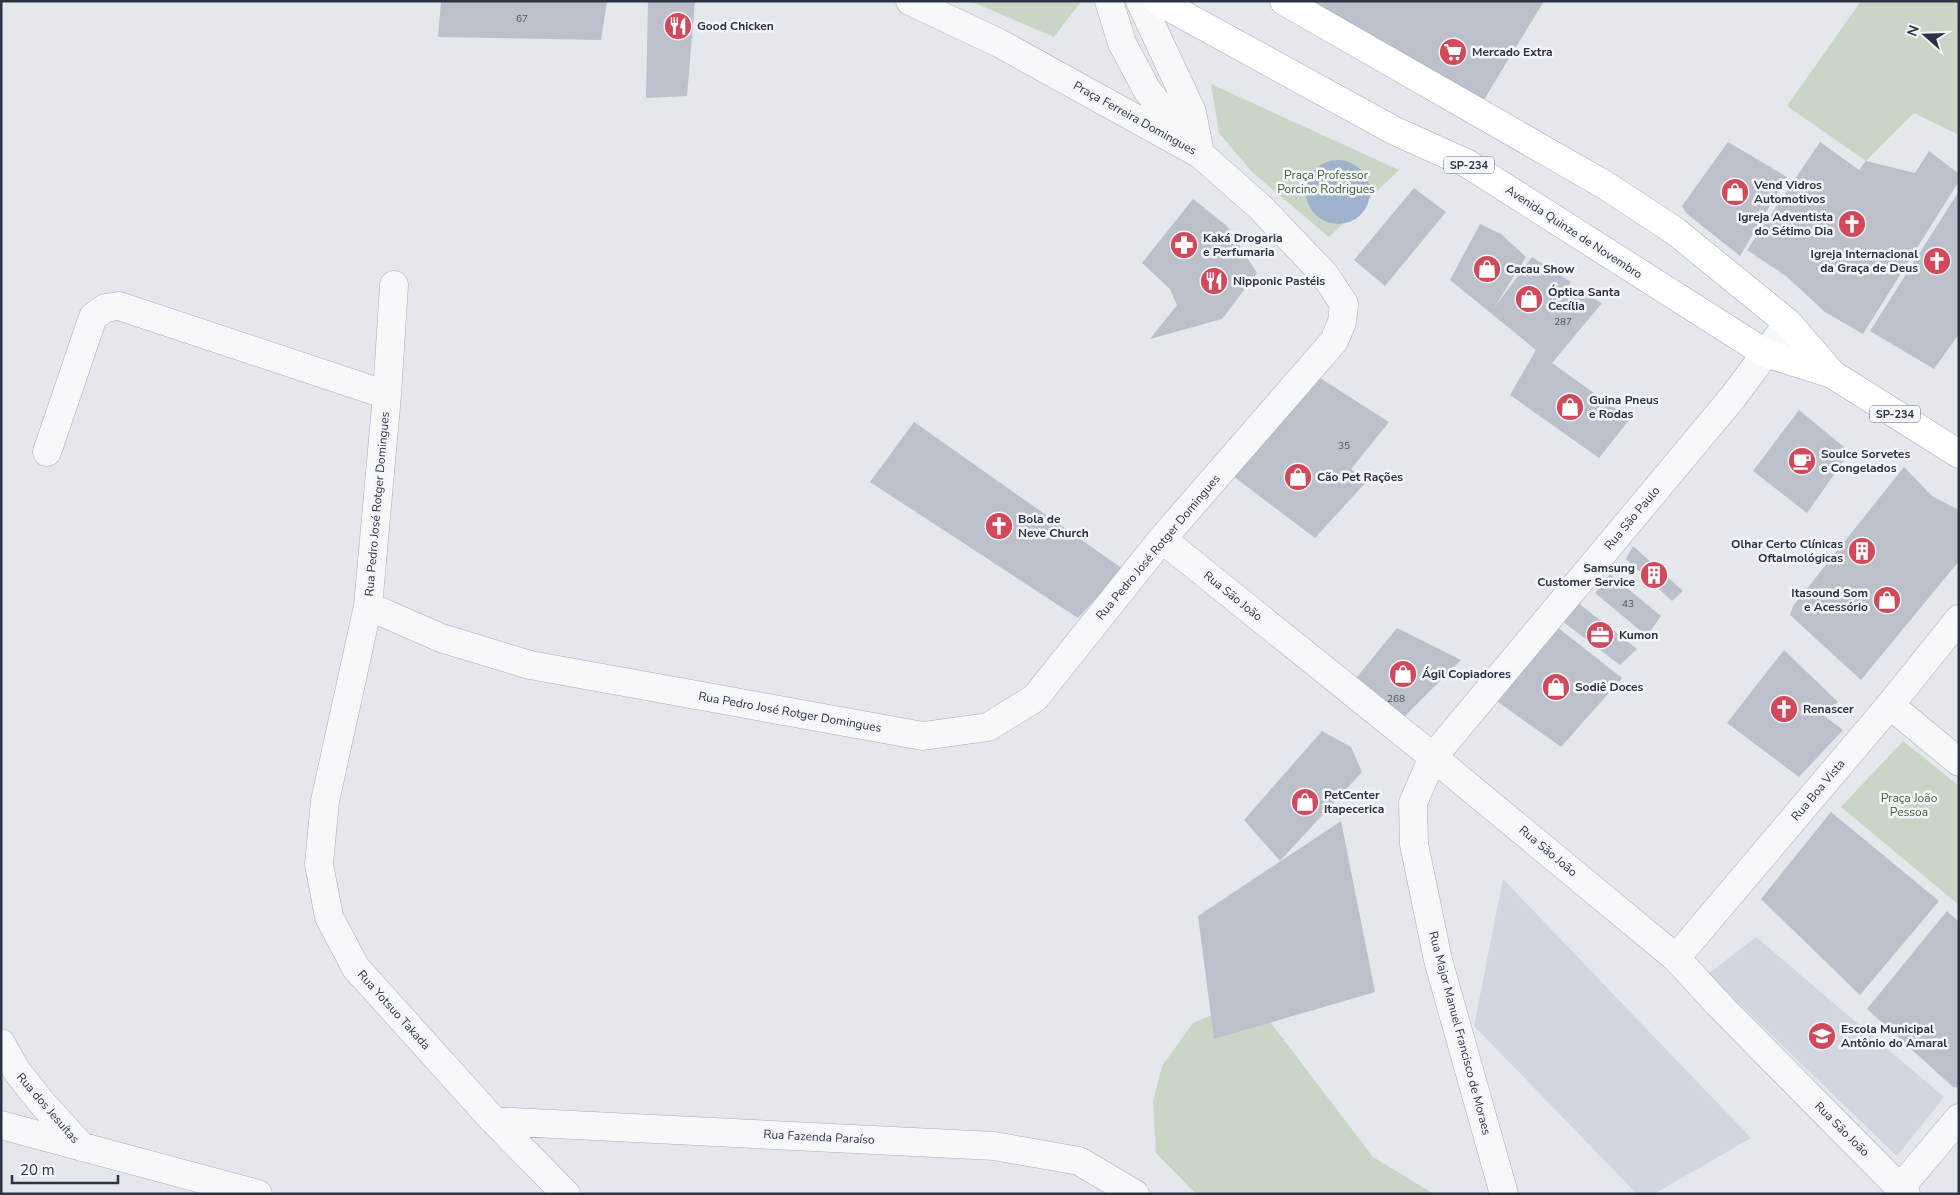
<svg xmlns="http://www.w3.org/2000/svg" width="1960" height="1195" viewBox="0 0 1960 1195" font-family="'Nunito Sans',sans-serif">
  <rect width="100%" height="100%" fill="#e4e7ec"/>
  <path fill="#d2d6de" d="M 1503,879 L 1751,1138 L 1654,1194 L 1637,1194 L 1474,1026 Z
    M 1756,937 L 1944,1097 L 1897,1156 L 1708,974 Z"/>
  <path fill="#c9d6c5" d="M 970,1 L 1074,1 L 1080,3 L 1054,37 Z
    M 1861,1 L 1959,1 L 1959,135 L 1914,113 L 1866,161 L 1787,106 Z
    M 1211,84 L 1399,170 L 1329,237 L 1252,172 L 1219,133 Z
    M 1903,741 L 1959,786 L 1959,905 L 1841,807 Z
    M 1252,998 L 1373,1157 L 1434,1194 L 1196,1194 L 1156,1153 L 1153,1102 L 1162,1066 L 1193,1023 Z"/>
  <path fill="#9fb4cc" d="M1306 192a32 32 0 1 1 64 0a32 32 0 1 1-64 0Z"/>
  <path fill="#bbc0ca" d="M 441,1 L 607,1 L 601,40 L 438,37 Z
    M 648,1 L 695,1 L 687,96 L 646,98 Z
    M 1305,1 L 1544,1 L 1482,103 Z
    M 1728,142 L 1787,177 L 1740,256 L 1686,213 L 1682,206 Z
    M 1820,142 L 1859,170 L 1866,161 L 1915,173 L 1929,151 L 1959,174 L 1959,181 L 1863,334 L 1825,312 L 1786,276 L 1747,250 Z
    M 1414,188 L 1446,212 L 1385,286 L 1354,260 Z
    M 1959,191 L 1959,334 L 1934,369 L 1870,331 Z
    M 1193,199 L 1227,226 L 1257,273 L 1222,319 L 1150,339 L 1177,305 L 1170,289 L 1142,263 Z
    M 1480,224 L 1501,234 L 1526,257 L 1494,308 L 1532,257 L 1571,282 L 1568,286 L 1602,303 L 1552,363 L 1630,419 L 1599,458 L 1510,395 L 1536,350 L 1450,280 Z
    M 1320,378 L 1389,422 L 1351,469 L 1367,481 L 1315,538 L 1229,473 L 1278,417 Z
    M 1799,410 L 1850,452 L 1807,513 L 1753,471 Z
    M 914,422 L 1123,569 L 1078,618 L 870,482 Z
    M 1904,467 L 1932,496 L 1959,510 L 1959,561 L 1861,680 L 1790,615 L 1793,606 Z
    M 1633,546 L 1683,591 L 1672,601 L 1626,559 Z
    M 1610,574 L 1661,616 L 1647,636 L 1595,593 Z
    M 1573,599 L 1637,649 L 1620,665 L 1562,621 Z
    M 1552,623 L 1622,678 L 1561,747 L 1491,697 Z
    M 1397,628 L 1461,660 L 1395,726 L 1348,688 Z
    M 1784,650 L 1838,702 L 1823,715 L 1843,730 L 1799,777 L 1727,723 Z
    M 1322,731 L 1351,747 L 1362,772 L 1280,861 L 1244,820 Z
    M 1831,812 L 1939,901 L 1860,995 L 1761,899 Z
    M 1341,821 L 1375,992 L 1214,1039 L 1198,916 Z
    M 1947,911 L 1959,922 L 1959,1088 L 1953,1087 L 1867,1009 Z"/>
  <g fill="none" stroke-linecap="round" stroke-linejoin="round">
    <defs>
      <path id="minor" d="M 1109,1 L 1122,43 L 1147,90 L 1187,140
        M 1140,1 L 1192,112 L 1200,154
        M 394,285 L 387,395 L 368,606 L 325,801 L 319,864 L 329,917 L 356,968 L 494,1121 L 566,1194
        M 47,452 L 93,317 L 105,308 L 119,306 L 387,395
        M 1162,539 L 1433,757 L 1676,958 L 1722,1008 L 1906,1194
        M 368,606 L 441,638 L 530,665 L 923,736 L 988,727 L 1035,698 L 1162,539 L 1334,341 L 1342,322 L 1344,304 L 1325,275 L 1260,207 L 1200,154 L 999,43 L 910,1
        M 1890,705 L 1959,762
        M 1676,958 L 1890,705 L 1959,619
        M 1,1043 L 16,1070 L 42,1103 L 82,1147
        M 494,1121 L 994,1146 L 1079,1161 L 1135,1194
        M 1,1125 L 258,1194
        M 1900,1188 L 1959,1118
        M 1504,1194 L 1438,960 L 1414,844 L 1413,803 L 1433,757 L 1733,397 L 1788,323"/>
      <path id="major" d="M 1158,1 L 1395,131 L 1468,164 L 1765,353 L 1832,374 L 1959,454
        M 1284,1 L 1605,185 L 1675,231 L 1788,323 L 1832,374"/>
    </defs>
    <use href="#minor" stroke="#a9aeb7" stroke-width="29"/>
    <use href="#major" stroke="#a3abb8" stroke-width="29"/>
    <use href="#minor" stroke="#f7f8fa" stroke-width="28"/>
    <use href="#major" stroke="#fff" stroke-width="28"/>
  </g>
  <defs>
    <symbol id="restaurant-disc" viewBox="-11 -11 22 22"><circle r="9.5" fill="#d1495b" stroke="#f4f6f9"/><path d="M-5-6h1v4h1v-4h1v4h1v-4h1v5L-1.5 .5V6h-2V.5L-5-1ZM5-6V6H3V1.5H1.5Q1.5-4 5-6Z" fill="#fff"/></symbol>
    <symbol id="supermarket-disc" viewBox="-11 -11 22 22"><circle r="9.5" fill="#d1495b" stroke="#f4f6f9"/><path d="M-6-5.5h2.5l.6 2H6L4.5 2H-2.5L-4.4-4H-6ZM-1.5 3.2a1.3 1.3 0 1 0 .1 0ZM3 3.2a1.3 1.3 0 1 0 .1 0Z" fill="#fff"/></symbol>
    <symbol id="shop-disc" viewBox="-11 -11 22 22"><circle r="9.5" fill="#d1495b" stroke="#f4f6f9"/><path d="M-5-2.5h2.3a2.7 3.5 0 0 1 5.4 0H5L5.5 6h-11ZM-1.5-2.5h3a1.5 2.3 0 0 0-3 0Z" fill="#fff"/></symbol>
    <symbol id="church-disc" viewBox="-11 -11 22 22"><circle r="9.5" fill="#d1495b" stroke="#f4f6f9"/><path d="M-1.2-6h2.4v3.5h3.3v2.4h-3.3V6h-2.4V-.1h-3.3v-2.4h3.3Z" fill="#fff"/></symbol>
    <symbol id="pharmacy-disc" viewBox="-11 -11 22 22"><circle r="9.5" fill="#d1495b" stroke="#f4f6f9"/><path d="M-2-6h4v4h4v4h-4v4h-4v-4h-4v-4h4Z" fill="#fff"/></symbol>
    <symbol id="cafe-disc" viewBox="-11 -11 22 22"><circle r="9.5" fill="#d1495b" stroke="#f4f6f9"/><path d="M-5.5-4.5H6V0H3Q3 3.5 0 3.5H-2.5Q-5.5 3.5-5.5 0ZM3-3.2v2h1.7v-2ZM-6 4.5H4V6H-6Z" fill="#fff"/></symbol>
    <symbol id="building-disc" viewBox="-11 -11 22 22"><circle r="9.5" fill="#d1495b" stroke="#f4f6f9"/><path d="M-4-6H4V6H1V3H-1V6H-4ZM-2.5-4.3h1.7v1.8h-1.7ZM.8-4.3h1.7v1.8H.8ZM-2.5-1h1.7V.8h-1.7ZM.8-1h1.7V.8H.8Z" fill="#fff"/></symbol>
    <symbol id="office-disc" viewBox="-11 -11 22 22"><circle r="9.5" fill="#d1495b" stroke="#f4f6f9"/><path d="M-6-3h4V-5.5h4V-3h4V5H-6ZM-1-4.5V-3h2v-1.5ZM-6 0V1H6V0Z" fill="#fff"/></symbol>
    <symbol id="school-disc" viewBox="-11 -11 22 22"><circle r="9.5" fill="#d1495b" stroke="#f4f6f9"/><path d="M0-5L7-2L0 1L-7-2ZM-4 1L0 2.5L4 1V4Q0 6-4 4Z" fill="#fff"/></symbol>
  </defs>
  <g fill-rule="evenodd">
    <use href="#restaurant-disc" x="662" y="10" width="32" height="32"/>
    <use href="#supermarket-disc" x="1437" y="36" width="32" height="32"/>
    <use href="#shop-disc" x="1719" y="176" width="32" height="32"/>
    <use href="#church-disc" x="1836" y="208" width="32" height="32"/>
    <use href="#pharmacy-disc" x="1168" y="229" width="32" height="32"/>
    <use href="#church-disc" x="1921" y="245" width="32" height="32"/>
    <use href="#shop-disc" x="1471" y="253" width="32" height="32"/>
    <use href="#restaurant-disc" x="1198" y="265" width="32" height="32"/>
    <use href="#shop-disc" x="1513" y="283" width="32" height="32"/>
    <use href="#shop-disc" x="1554" y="391" width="32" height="32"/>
    <use href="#cafe-disc" x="1786" y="445" width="32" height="32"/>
    <use href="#shop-disc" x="1282" y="461" width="32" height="32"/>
    <use href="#church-disc" x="983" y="510" width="32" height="32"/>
    <use href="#building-disc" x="1846" y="535" width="32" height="32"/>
    <use href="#building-disc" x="1638" y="559" width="32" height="32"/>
    <use href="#shop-disc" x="1871" y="584" width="32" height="32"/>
    <use href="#office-disc" x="1584" y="619" width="32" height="32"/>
    <use href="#shop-disc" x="1387" y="658" width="32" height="32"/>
    <use href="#shop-disc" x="1540" y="671" width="32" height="32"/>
    <use href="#church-disc" x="1768" y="693" width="32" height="32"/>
    <use href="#shop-disc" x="1289" y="786" width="32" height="32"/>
    <use href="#school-disc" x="1806" y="1020" width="32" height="32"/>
  </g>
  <g text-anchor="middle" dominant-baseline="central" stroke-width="5" stroke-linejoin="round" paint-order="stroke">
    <g font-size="10" fill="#4f5766">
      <text x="522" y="19">67</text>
      <text x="1563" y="322">287</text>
      <text x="1344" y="446">35</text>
      <text x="1628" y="604">43</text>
      <text x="1396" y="699">268</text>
    </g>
    <g fill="#f4f6f9" stroke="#676e7b" stroke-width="1">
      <rect x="1444" y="156.5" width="50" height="17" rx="4"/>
      <rect x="1870" y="405.5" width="50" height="17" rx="4"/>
    </g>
    <g font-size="11" font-weight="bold" fill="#2b3445">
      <text x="1469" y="165">SP-234</text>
      <text x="1895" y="414">SP-234</text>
    </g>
    <g font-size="12" font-weight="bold" fill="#2b3445" stroke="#f4f6f9" text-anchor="start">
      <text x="697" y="26">Good Chicken</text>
      <text x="1472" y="52">Mercado Extra</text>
      <text x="1754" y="185">Vend Vidros<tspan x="1754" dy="14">Automotivos</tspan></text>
      <text x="1833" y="217" text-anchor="end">Igreja Adventista<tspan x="1833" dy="14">do Sétimo Dia</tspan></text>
      <text x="1203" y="238">Kaká Drogaria<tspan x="1203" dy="14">e Perfumaria</tspan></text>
      <text x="1918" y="254" text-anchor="end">Igreja Internacional<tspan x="1918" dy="14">da Graça de Deus</tspan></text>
      <text x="1506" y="269">Cacau Show</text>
      <text x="1233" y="281">Nipponic Pastéis</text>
      <text x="1548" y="292">Óptica Santa<tspan x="1548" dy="14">Cecília</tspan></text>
      <text x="1589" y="400">Guina Pneus<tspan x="1589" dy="14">e Rodas</tspan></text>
      <text x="1821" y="454">SouIce Sorvetes<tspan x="1821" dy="14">e Congelados</tspan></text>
      <text x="1317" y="477">Cão Pet Rações</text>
      <text x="1018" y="519">Bola de<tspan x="1018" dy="14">Neve Church</tspan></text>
      <text x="1843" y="544" text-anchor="end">Olhar Certo Clínicas<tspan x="1843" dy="14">Oftalmológicas</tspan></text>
      <text x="1635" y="568" text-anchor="end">Samsung<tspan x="1635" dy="14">Customer Service</tspan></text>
      <text x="1868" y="593" text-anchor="end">Itasound Som<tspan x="1868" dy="14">e Acessório</tspan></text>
      <text x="1619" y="635">Kumon</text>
      <text x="1422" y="674">Ágil Copiadores</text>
      <text x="1575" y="687">Sodiê Doces</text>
      <text x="1803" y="709">Renascer</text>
      <text x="1324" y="795">PetCenter<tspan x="1324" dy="14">Itapecerica</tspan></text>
      <text x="1841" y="1029">Escola Municipal<tspan x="1841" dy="14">Antônio do Amaral</tspan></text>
    </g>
    <g font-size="12" fill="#2b3445" stroke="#f4f6f9">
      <text transform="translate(1135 118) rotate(29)">Praça Ferreira Domingues</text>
      <text transform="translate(1574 232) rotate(33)">Avenida Quinze de Novembro</text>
      <text transform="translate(377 504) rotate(-85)">Rua Pedro José Rotger Domingues</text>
      <text transform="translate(1632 518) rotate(-50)">Rua São Paulo</text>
      <text transform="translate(1158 547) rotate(-50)">Rua Pedro José Rotger Domingues</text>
      <text transform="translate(1233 596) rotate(39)">Rua São João</text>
      <text transform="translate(790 712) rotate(10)">Rua Pedro José Rotger Domingues</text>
      <text transform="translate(1818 790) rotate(-50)">Rua Boa Vista</text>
      <text transform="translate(1548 851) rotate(40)">Rua São João</text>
      <text transform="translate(394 1010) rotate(48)">Rua Yotsuo Takada</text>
      <text transform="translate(1460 1033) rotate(75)">Rua Major Manuel Francisco de Moraes</text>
      <text transform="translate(48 1108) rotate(49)">Rua dos Jesuítas</text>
      <text transform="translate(1842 1129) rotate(45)">Rua São João</text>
      <text transform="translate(819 1137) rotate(3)">Rua Fazenda Paraíso</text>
    </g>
    <g font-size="12" fill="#3f6138" stroke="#f4f6f9">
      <text x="1326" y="175">Praça Professor<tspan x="1326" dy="14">Porcino Rodrigues</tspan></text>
      <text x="1909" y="798">Praça João<tspan x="1909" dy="14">Pessoa</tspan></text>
    </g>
  </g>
  <rect width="1960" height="1195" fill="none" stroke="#2b3445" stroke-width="5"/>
  <g transform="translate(1925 35) rotate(290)" stroke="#f4f6f9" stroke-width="4" paint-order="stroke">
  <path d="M0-4L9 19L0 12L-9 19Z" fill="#2b3445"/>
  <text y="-8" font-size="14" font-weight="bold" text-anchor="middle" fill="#2b3445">N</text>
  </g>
  <path d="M12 1175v8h106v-8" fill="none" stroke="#2b3445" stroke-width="2.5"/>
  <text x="20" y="1175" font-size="15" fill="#2b3445" stroke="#f4f6f9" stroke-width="4" paint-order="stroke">20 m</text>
</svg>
